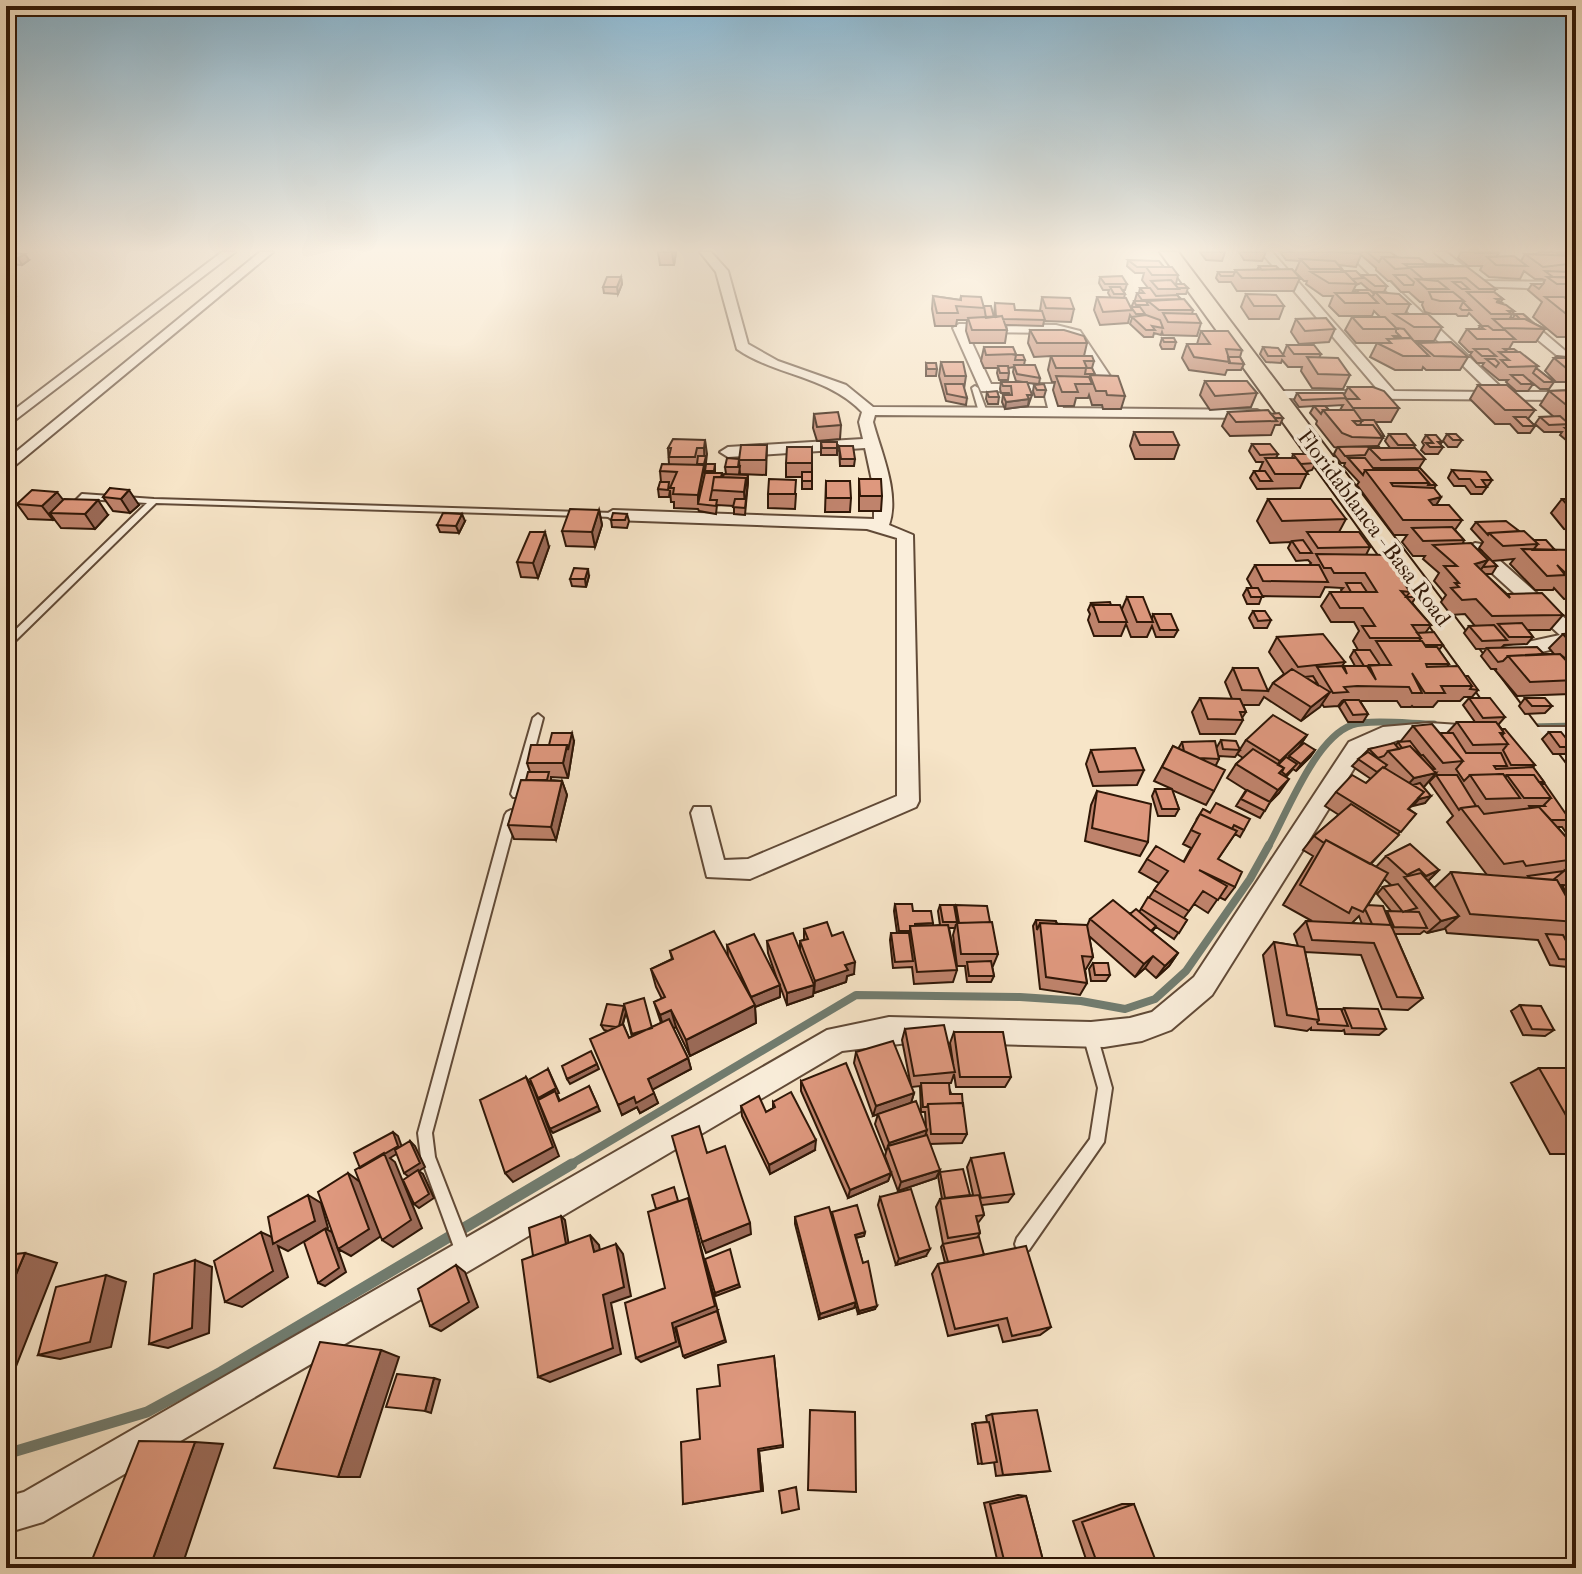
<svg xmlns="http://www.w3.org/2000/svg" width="1582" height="1574" viewBox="0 0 1582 1574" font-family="'IM FELL French Canon',serif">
  <rect width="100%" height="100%" fill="#f7e5c8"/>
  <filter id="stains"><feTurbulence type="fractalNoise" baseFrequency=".0025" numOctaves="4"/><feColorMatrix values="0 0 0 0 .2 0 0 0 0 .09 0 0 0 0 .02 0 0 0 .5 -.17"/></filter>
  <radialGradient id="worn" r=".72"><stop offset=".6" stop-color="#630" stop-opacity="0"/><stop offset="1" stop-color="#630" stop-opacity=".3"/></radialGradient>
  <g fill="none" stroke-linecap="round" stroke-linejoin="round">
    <path stroke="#717c6f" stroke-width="7" d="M 1530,727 L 1576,726
      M 1268,847 C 1287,813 1315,738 1352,725 C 1371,719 1413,724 1434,724"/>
    <path stroke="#717c6f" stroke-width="8" d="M 568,1166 L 856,995 L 1020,997 L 1081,1001 L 1125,1009 L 1155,999 L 1186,971 L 1250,879 L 1269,845"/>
    <path stroke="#717c6f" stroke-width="11" d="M 6,1454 L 147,1412 L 221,1372 L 572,1164"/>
    <defs>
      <path id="lane" d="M 975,386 L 978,388 L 987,412 L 986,414 L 979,412 L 972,388 Z
        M 82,494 L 154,499 L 613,513 L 617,515 L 613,517 L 156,503 L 9,647 L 6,648 L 6,639 L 147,503 L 87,499 L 75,511 L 69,511 L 69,507 Z
        M 538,714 L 543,718 L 523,794 L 521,797 L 513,797 L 511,794 L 533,718 Z
        M 511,810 L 515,812 L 517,815 L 432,1133 L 435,1157 L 473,1255 L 471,1261 L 465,1263 L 459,1261 L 421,1157 L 418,1133 L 505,815 L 507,812 Z
        M 1090,1029 L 1095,1030 L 1097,1035 L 1112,1088 L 1104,1142 L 1029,1250 L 1023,1252 L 1017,1250 L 1015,1244 L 1017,1238 L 1090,1139 L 1098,1088 L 1083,1035 L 1085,1030 Z"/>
      <path id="street" d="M 222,252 L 235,252 L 6,427 L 6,416 Z
        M 260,252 L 273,252 L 6,473 L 6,460 Z
        M 700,252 L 711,252 L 728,271 L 748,344 L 778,361 L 846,385 L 873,407 L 1048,408 L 1044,392 L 981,391 L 953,328 L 959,324 L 1056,325 L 1080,331 L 1112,379 L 1101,388 L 1058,392 L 1063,408 L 1257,410 L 1264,414 L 1257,418 L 875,415 L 873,422 C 881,452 900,494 889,525 L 913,535 L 919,801 L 916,807 L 750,879 L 707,877 L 691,813 L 694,807 L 710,807 L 724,860 L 748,859 L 897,796 L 897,538 L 867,529 L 613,520 L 605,515 L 613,510 L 874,519 L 874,490 L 865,448 L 728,457 L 720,452 L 728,447 L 863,439 L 859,422 L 862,412 C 828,376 776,376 737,349 L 716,272 ZM 967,332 L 1056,333 L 1071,337 L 1098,379 L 1053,384 L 991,384 Z
        M 1261,252 L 1272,252 L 1394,391 L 1490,392 L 1347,252 L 1358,252 L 1506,392 L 1576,392 L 1576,400 L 1271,398 L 1269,395 L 1276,391 L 1379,391 Z
        M 1434,252 L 1446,252 L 1482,281 L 1576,282 L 1576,290 L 1475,286 Z
        M 1515,315 L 1523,315 L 1576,360 L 1576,371 L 1515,321 Z
        M 1475,543 L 1481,544 L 1576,628 L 1576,644 L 1511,659 L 1504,657 L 1501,652 L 1504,647 L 1560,635 L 1469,552 L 1466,548 Z
        M 1429,723 L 1475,726 L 1485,734 L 1475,742 L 1398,740 L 1363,754 L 1212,995 L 1171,1030 L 1142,1041 L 1104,1047 L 916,1042 L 842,1051 L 43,1522 L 6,1533 L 6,1497 L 24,1492 L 827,1030 L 889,1017 L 1091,1022 L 1130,1018 L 1152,1012 L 1194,977 L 1349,742 L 1383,727 Z
        M 1513,727 L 1576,727 L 1576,743 L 1506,740 L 1503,735 Z"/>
      <path id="primary" d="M 1160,252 L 1178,252 L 1576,778 L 1576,820 L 1563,816 L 1457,663 Z"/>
    </defs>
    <use href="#lane" stroke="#614a37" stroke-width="4"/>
    <use href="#street" stroke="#614a37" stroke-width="4"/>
    <use href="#primary" stroke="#2f1707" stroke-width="4"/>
    <use href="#lane" fill="#faeedb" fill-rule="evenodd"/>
    <use href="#street" fill="#faeedb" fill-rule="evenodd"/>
    <use href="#primary" fill="#f7e5c8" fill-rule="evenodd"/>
  </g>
  <path fill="#bf836c" stroke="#2f1707" stroke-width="2" fill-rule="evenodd" d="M 658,252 L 676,252 L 674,265 L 660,265 Z
    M 1200,252 L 1225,252 L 1222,261 L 1206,260 Z
    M 1239,252 L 1266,252 L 1262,261 L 1244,260 Z
    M 1280,252 L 1390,252 L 1397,257 L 1427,264 L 1496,289 L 1494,292 L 1503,299 L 1500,303 L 1514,311 L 1510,318 L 1513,318 L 1515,314 L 1545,329 L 1536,342 L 1513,342 L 1509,349 L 1538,366 L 1536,368 L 1554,382 L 1549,389 L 1540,389 L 1529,380 L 1533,384 L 1528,391 L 1516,391 L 1506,382 L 1508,380 L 1499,380 L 1482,366 L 1484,363 L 1477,363 L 1470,355 L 1472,352 L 1469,352 L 1459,342 L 1467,329 L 1478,329 L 1480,326 L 1482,326 L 1469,313 L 1467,316 L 1458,316 L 1456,314 L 1432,314 L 1425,312 L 1422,305 L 1423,302 L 1420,302 L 1409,292 L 1401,292 L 1391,281 L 1388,281 L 1376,270 L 1376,268 L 1361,255 L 1356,267 L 1339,265 L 1342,269 L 1341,271 L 1361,275 L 1387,286 L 1384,292 L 1372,292 L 1374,294 L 1375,292 L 1410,304 L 1405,314 L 1442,327 L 1434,341 L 1414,341 L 1418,345 L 1419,343 L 1468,357 L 1460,370 L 1426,370 L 1423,367 L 1422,370 L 1395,370 L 1370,357 L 1377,343 L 1385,343 L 1356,343 L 1345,330 L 1352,317 L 1380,317 L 1374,311 L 1372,316 L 1339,316 L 1329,306 L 1333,296 L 1323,296 L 1306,284 L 1307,281 L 1304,281 L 1295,272 L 1300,261 L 1286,260 ZM 1361,283 L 1369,290 L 1356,290 L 1354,293 L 1352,293 L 1356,285 Z
    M 1461,252 L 1497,252 L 1499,253 L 1496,257 L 1521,261 L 1525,254 L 1538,254 L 1539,252 L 1576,252 L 1576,337 L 1557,337 L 1533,317 L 1542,302 L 1528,290 L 1532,284 L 1543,284 L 1545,280 L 1542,279 L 1535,279 L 1524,271 L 1520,279 L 1489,277 L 1480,270 L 1482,266 L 1468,266 L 1458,258 Z
    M 6,256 L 29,260 L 22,265 L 8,264 L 6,260 Z
    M 1128,260 L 1164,267 L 1178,275 L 1176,284 L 1188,288 L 1186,294 L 1177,294 L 1177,295 L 1193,310 L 1192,314 L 1201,323 L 1197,336 L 1163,335 L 1162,332 L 1161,335 L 1154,333 L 1153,337 L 1144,337 L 1130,324 L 1132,318 L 1130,315 L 1128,323 L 1100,325 L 1094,310 L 1097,297 L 1111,298 L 1108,293 L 1109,290 L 1103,290 L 1099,283 L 1100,277 L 1127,284 L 1125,290 L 1123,290 L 1125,294 L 1124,298 L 1131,308 L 1134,301 L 1136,301 L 1135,300 L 1137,293 L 1139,293 L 1140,288 L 1148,288 L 1142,280 L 1144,273 L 1135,273 L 1127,266 Z
    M 1259,266 L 1279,269 L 1300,278 L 1294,291 L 1237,291 L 1231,282 L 1219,282 L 1216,278 L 1218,272 L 1235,272 L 1235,270 L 1257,270 Z
    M 621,277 L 622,284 L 618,294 L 604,293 L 603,287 Z
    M 1246,294 L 1284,306 L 1279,319 L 1249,319 L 1241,307 Z
    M 933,296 L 960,300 L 961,296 L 984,307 L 994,317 L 995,303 L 1015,310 L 1040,311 L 1042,297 L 1074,309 L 1071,322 L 1044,321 L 1043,326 L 1006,325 L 1007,330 L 1005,343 L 970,343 L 966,331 L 967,320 L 957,320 L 956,326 L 935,326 L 932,309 Z
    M 1296,319 L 1335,329 L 1329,342 L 1299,344 L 1291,332 Z
    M 1030,330 L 1087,343 L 1084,356 L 1094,361 L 1092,368 L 1094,375 L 1125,396 L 1121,409 L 1103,409 L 1102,405 L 1092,405 L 1089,395 L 1088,398 L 1076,398 L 1074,406 L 1058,406 L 1053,390 L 1055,382 L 1052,382 L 1048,370 L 1051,356 L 1034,357 L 1028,343 Z
    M 1201,331 L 1242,350 L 1240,357 L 1244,364 L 1241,370 L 1227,370 L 1225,375 L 1189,370 L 1182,358 L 1187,344 L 1197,344 Z
    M 1162,338 L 1176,342 L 1174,349 L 1162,349 L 1160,345 Z
    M 1287,345 L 1321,354 L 1319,358 L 1350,375 L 1343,389 L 1312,388 L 1301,371 L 1302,367 L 1288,367 L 1282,360 L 1281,363 L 1266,362 L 1260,354 L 1263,347 L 1283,355 Z
    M 984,347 L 1016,355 L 1025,360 L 1024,365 L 1040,378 L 1039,384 L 1046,390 L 1044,397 L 1035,397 L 1033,391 L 1034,385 L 1039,384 L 1027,383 L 1032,395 L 1028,406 L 1005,409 L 1002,402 L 1003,395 L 1010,395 L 1009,393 L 1001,393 L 1000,389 L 1001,382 L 1023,382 L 1016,381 L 1013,372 L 1014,367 L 1008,368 L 1009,373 L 1008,380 L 999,380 L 997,373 L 998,368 L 984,368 L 981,361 Z
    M 1557,356 L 1576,358 L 1576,382 L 1556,382 L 1545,371 L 1554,358 Z
    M 941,362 L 966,376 L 964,389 L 967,398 L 966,405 L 946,401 L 939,376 Z
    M 926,363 L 937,369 L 936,376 L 926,376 Z
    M 1205,381 L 1257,393 L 1251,407 L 1210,410 L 1200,395 Z
    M 1478,385 L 1535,410 L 1528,419 L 1535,426 L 1530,433 L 1518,433 L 1510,424 L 1495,424 L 1470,399 Z
    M 1348,387 L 1399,408 L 1391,422 L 1375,422 L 1384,436 L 1378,446 L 1380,448 L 1390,448 L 1385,441 L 1389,434 L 1415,445 L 1414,448 L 1425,459 L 1419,468 L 1436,485 L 1434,489 L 1441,497 L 1436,505 L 1462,520 L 1455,530 L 1464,540 L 1463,543 L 1478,550 L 1481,550 L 1479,548 L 1483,542 L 1471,529 L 1476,522 L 1519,531 L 1534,540 L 1555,550 L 1576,553 L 1576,598 L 1564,599 L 1554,588 L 1553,590 L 1535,590 L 1510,564 L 1514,559 L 1492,561 L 1497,566 L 1492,574 L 1485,574 L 1508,595 L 1563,615 L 1550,630 L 1528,630 L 1533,637 L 1527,644 L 1504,645 L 1501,648 L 1476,649 L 1464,633 L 1469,626 L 1475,626 L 1465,614 L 1451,615 L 1441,602 L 1446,595 L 1434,581 L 1439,573 L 1423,559 L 1425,556 L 1413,556 L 1402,542 L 1407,535 L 1394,535 L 1357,485 L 1359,482 L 1344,466 L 1345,463 L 1341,463 L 1334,454 L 1337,448 L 1334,447 L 1316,424 L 1317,421 L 1310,413 L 1314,406 L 1299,407 L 1294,400 L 1297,393 L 1344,395 ZM 1343,405 L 1340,410 L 1329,410 L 1325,406 Z
    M 1576,390 L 1576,425 L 1567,428 L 1576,428 L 1576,440 L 1566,440 L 1560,435 L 1562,432 L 1544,432 L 1535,424 L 1540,417 L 1554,417 L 1540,405 L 1549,391 Z
    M 987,392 L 999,397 L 998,404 L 988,404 L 986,399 Z
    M 1228,412 L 1271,414 L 1283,418 L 1280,425 L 1275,425 L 1271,435 L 1230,436 L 1222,426 Z
    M 814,414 L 841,425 L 840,439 L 817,441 L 813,428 Z
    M 1134,432 L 1179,445 L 1174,459 L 1135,459 L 1130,446 Z
    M 1447,434 L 1462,440 L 1457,447 L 1448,447 L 1443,441 Z
    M 1426,435 L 1442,442 L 1440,445 L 1443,447 L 1438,454 L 1425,454 L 1421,450 L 1424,445 L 1422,442 Z
    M 705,440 L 706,464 L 715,464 L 715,473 L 722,473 L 722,477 L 726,474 L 725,467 L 740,466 L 739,474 L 748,482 L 745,515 L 734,514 L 734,506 L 717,505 L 716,514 L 699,511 L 698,509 L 674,508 L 674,502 L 671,502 L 670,490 L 669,497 L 659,497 L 658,489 L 661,482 L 660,471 L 669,464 L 668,448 Z
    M 821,442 L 837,442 L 837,455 L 821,455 Z
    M 1252,444 L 1278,454 L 1276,458 L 1292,458 L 1293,454 L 1316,463 L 1312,470 L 1308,471 L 1300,488 L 1257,489 L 1250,478 L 1254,471 L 1259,471 L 1263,462 L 1256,462 L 1249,451 Z
    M 767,445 L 766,475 L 740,474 L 739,460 Z
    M 839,446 L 855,459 L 854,466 L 840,466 Z
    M 812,447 L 812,489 L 802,489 L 802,477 L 786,477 L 786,463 Z
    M 1452,470 L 1492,480 L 1482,494 L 1471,494 L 1465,486 L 1454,486 L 1448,478 Z
    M 859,479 L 882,496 L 881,511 L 859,511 Z
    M 826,481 L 851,498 L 850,512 L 825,512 Z
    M 110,488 L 139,505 L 130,513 L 113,511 L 103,497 Z
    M 768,494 L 796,494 L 795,509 L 768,508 Z
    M 1268,499 L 1346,519 L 1339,532 L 1370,547 L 1366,555 L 1405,573 L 1401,579 L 1416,597 L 1412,603 L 1431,625 L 1426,632 L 1443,645 L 1439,650 L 1449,664 L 1447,667 L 1465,676 L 1478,690 L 1472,697 L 1464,697 L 1460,701 L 1438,701 L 1433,707 L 1413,707 L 1412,706 L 1411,707 L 1401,707 L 1397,701 L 1360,701 L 1368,714 L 1363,722 L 1348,722 L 1339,707 L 1344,701 L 1342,701 L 1338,706 L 1324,707 L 1322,704 L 1301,721 L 1264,697 L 1259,705 L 1243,705 L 1246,712 L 1242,718 L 1243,720 L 1235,734 L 1200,734 L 1192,712 L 1200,698 L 1232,699 L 1225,682 L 1233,668 L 1268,691 L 1273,683 L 1284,674 L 1269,652 L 1277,637 L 1345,662 L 1342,666 L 1343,668 L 1344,666 L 1355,666 L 1350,657 L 1354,650 L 1358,650 L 1353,641 L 1359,631 L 1354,622 L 1331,622 L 1321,606 L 1330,592 L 1342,592 L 1341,590 L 1343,588 L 1325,587 L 1320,597 L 1262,596 L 1259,604 L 1247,604 L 1243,595 L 1247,588 L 1252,588 L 1247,579 L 1255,565 L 1309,565 L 1311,563 L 1308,560 L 1296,561 L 1288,548 L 1291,542 L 1270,543 L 1257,521 Z
    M 1562,499 L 1576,499 L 1576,530 L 1564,529 L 1551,513 Z
    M 63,500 L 108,515 L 95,529 L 61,528 L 54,519 L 53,520 L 28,519 L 17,504 Z
    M 599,510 L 602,525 L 595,547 L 566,546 L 562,531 Z
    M 627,514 L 629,521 L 627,528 L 612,527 L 611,520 Z
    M 465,521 L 459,533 L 440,532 L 437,525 Z
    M 549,547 L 538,578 L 521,577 L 517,562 Z
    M 589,576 L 586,587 L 572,586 L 570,579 Z
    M 1127,597 L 1152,618 L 1153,614 L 1178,630 L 1174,637 L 1156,637 L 1152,626 L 1147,637 L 1131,637 L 1126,624 L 1121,636 L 1094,636 L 1088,620 L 1090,614 L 1088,610 L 1091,603 L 1111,605 L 1122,609 Z
    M 1253,611 L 1271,620 L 1267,628 L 1254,628 L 1249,618 Z
    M 1576,633 L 1576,692 L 1574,690 L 1570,694 L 1517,696 L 1495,670 L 1497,669 L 1491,669 L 1481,656 L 1487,648 L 1544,654 L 1554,654 L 1549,648 L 1563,634 Z
    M 1469,698 L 1505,717 L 1498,725 L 1535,765 L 1533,767 L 1544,782 L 1541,784 L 1568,818 L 1576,818 L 1576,837 L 1569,837 L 1562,827 L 1557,827 L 1576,848 L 1576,943 L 1567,943 L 1576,961 L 1567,967 L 1550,965 L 1538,940 L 1447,933 L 1445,928 L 1427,933 L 1424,931 L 1420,934 L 1395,934 L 1423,998 L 1408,1010 L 1382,1009 L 1361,955 L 1305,952 L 1317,1009 L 1342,1010 L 1344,1008 L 1386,1029 L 1379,1035 L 1345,1034 L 1344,1030 L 1342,1031 L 1311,1030 L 1311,1028 L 1307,1031 L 1275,1026 L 1263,955 L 1274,942 L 1298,946 L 1294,934 L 1306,921 L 1312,921 L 1283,905 L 1313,856 L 1303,850 L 1314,836 L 1339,815 L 1325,806 L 1336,792 L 1366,783 L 1371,779 L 1352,766 L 1369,749 L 1396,745 L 1398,742 L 1402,742 L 1401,741 L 1413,726 L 1440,733 L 1447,733 L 1457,722 L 1475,722 L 1463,705 ZM 1432,777 L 1434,777 L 1429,782 L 1453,816 L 1447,822 L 1487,875 L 1451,872 L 1434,888 L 1428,881 L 1439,870 L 1386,856 L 1376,867 L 1371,864 L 1416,814 L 1409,809 L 1412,805 L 1425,803 L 1423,787 ZM 1384,879 L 1391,885 L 1383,887 L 1377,894 L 1391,911 L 1386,912 L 1368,905 ZM 1359,916 L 1362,924 L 1352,923 Z
    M 1525,698 L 1552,706 L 1545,713 L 1525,714 L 1519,706 Z
    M 1549,732 L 1565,737 L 1567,736 L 1576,736 L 1576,754 L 1568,754 L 1567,752 L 1565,754 L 1553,754 L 1542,739 Z
    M 1307,735 L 1299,747 L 1315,750 L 1310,757 L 1296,771 L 1293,769 L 1286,777 L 1279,793 L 1270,802 L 1260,818 L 1236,806 L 1246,790 L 1227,778 L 1236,764 L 1243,758 L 1237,754 L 1246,740 Z
    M 1221,740 L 1240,750 L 1235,757 L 1219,756 L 1219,759 L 1216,765 L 1214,791 L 1206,805 L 1172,790 L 1179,809 L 1175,816 L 1158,816 L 1152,796 L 1155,789 L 1172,789 L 1154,781 L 1173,746 L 1178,749 L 1182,742 L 1217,747 Z
    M 574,741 L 568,778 L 551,777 L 551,780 L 562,781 L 567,795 L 556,840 L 514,839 L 508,825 L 530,772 L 527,763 L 549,745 Z
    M 1091,750 L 1144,770 L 1137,785 L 1093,786 L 1086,764 Z
    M 1097,791 L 1148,842 L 1140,856 L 1085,841 L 1091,805 Z
    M 1203,809 L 1244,830 L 1240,837 L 1235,834 L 1218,859 L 1235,887 L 1225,900 L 1219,897 L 1208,913 L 1194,904 L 1184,918 L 1187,920 L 1174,939 L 1156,927 L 1152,932 L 1178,953 L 1169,966 L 1156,978 L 1145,968 L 1135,977 L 1089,936 L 1093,957 L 1086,969 L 1085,969 L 1087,983 L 1080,995 L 1040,989 L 1033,926 L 1036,920 L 1057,924 L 1087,926 L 1090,919 L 1139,912 L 1159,883 L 1139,872 L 1147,859 L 1184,861 L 1191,848 L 1183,844 Z
    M 895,904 L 913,911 L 933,923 L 933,926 L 940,925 L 938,911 L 940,905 L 955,910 L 956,905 L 990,922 L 998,954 L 993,966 L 992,966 L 994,976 L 991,982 L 967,982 L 965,966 L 957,966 L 953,935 L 956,924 L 955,928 L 949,928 L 957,970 L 953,982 L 914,984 L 912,967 L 893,968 L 890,940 L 891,933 L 897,933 L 894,911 Z
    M 804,929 L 832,936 L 854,974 L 847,976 L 846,982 L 814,993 L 814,991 L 813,996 L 787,1005 L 780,986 L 780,997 L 755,1007 L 756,1023 L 690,1056 L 676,1027 L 673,1028 L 688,1058 L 691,1069 L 652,1089 L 658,1103 L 640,1113 L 637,1107 L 622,1115 L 608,1031 L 604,1030 L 601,1025 L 624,1006 L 652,1027 L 661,1023 L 654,1002 L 662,999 L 656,987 L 651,969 L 672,959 L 670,951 L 728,957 L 727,945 L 778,982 L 768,953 L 767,941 L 800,949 L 800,941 L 804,940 ZM 626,1012 L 632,1037 L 629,1038 L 623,1024 Z
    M 1093,963 L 1110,975 L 1106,981 L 1091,981 L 1089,969 Z
    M 1520,1005 L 1554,1030 L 1545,1036 L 1523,1035 L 1511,1011 Z
    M 905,1029 L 953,1063 L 950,1043 L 954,1032 L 1011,1077 L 1005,1087 L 956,1087 L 954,1074 L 951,1083 L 947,1083 L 967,1134 L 962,1143 L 930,1144 L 936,1178 L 898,1191 L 885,1156 L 886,1152 L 875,1124 L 878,1114 L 873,1116 L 854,1063 L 856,1052 L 911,1086 L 902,1040 ZM 920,1086 L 921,1112 L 925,1112 L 926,1127 L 911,1103 L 914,1093 L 911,1087 Z
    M 1539,1068 L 1576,1068 L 1576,1154 L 1550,1154 L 1511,1083 Z
    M 801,1081 L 891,1173 L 888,1181 L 848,1198 L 801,1091 Z
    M 773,1102 L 815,1150 L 770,1174 L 742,1116 L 741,1106 L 766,1112 L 773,1108 Z
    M 971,1158 L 1014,1194 L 1008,1202 L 982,1205 L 984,1215 L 978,1223 L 980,1233 L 977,1238 L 984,1255 L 1051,1327 L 1040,1335 L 1003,1342 L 998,1325 L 948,1336 L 932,1274 L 938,1264 L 945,1263 L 941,1247 L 943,1244 L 936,1207 L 940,1199 L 942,1199 L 938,1176 L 940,1172 L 969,1196 L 973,1195 L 967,1167 Z
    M 880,1197 L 926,1256 L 896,1265 L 878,1205 Z
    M 831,1215 L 865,1232 L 864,1236 L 856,1238 L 875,1309 L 858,1314 L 855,1304 L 854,1308 L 819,1319 L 795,1224 L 795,1217 Z
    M 774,1356 L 783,1447 L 759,1451 L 763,1491 L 683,1504 L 700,1439 L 720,1386 Z
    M 992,1414 L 1050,1471 L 996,1476 L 994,1462 L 978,1464 L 972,1424 L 987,1422 L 986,1416 Z
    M 1018,1495 L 1026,1496 L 1045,1568 L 999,1568 L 984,1503 Z
    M 1122,1504 L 1134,1504 L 1131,1568 L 1089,1568 L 1073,1521 Z"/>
  <path fill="#9b6a58" stroke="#2f1707" stroke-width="2" d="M 672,252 L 676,252 L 674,265 Z
    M 25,254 L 29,260 L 22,265 L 18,258 Z
    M 621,277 L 622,284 L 618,294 L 617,287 Z
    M 8,283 L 16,296 L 6,301 L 6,284 Z
    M 1029,399 L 1028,406 L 1005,409 L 1006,402 Z
    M 1576,413 L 1576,425 L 1567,427 L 1569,424 L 1568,424 Z
    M 705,440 L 707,454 L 705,471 L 704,448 Z
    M 704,465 L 705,479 L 698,504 L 698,495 Z
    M 748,475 L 748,482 L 745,506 L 744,492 Z
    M 129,490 L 139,505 L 130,513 L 121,499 Z
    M 57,492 L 68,506 L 50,513 L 54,519 L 53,520 L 42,506 Z
    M 1441,497 L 1432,512 L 1429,500 Z
    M 98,500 L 108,515 L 95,529 L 85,514 Z
    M 599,510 L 602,525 L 595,547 L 592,532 Z
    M 462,514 L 465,521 L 459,533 L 456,526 Z
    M 545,532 L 549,547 L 538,578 L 533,563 Z
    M 1488,560 L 1477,575 L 1475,564 Z
    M 588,569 L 589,576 L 586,587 L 585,579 Z
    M 1330,692 L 1320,707 L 1301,721 L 1311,707 Z
    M 572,733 L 574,741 L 568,778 L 563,763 L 567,745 Z
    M 1307,735 L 1297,750 L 1270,775 L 1280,761 Z
    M 1315,750 L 1310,757 L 1296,771 L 1301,764 Z
    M 1436,773 L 1424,787 L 1401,792 L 1414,778 Z
    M 1289,779 L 1279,793 L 1268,804 L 1278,790 Z
    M 562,781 L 567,795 L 556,840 L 551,827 Z
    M 1431,796 L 1425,803 L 1413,806 L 1419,799 Z
    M 1439,870 L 1425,884 L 1413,889 L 1426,876 Z
    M 1459,916 L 1444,929 L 1427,933 L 1441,921 Z
    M 1178,953 L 1169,966 L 1156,978 L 1165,966 Z
    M 1153,956 L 1145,968 L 1135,977 L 1144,964 Z
    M 855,962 L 854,974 L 847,976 L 846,982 L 814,993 L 815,981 L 845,965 Z
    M 780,985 L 780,997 L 755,1007 L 756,1023 L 690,1056 L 686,1040 L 752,1007 L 751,997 Z
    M 814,985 L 813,996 L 787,1005 L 787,993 Z
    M 624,1006 L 626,1012 L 620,1033 L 618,1027 Z
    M 671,1010 L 676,1027 L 665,1032 L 660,1015 Z
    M 688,1058 L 691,1069 L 652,1090 L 648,1079 Z
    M 597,1064 L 599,1069 L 570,1084 L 567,1079 Z
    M 548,1069 L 559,1093 L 557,1094 L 562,1106 L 541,1103 L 538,1098 Z
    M 526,1077 L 533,1087 L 559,1156 L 513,1182 L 505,1173 Z
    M 589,1086 L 600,1111 L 553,1133 L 550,1129 Z
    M 654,1093 L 658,1103 L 640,1113 L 637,1107 L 622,1115 L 618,1105 L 634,1097 Z
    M 914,1093 L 911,1103 L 873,1116 L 876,1106 Z
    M 927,1130 L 924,1140 L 888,1146 L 886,1152 L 889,1143 Z
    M 393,1132 L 398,1136 L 403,1150 L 390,1158 L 395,1162 L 422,1228 L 393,1247 L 382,1240 L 384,1154 Z
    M 816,1140 L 815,1150 L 770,1174 L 769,1165 Z
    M 410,1141 L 415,1146 L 425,1167 L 419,1171 L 423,1174 L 434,1198 L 419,1208 L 414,1204 L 409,1177 L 404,1173 Z
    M 940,1170 L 936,1178 L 898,1191 L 901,1182 Z
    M 348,1173 L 360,1182 L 381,1236 L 351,1256 L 338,1249 Z
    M 891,1173 L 888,1181 L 848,1198 L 850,1190 Z
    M 308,1195 L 321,1203 L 328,1228 L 326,1229 L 332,1232 L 346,1272 L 325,1286 L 318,1283 L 325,1229 L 288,1251 L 278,1246 L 288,1277 L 242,1307 L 225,1302 L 261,1232 L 276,1239 Z
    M 688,1198 L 726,1342 L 685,1358 L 683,1356 L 717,1311 L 675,1328 L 680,1346 L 641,1362 L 636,1358 L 672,1323 Z
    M 561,1216 L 565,1220 L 570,1253 L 538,1265 Z
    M 750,1223 L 751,1234 L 706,1253 L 702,1242 Z
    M 865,1232 L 864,1236 L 854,1238 L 855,1235 Z
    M 590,1235 L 599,1245 L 602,1262 L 594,1252 Z
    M 616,1244 L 623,1254 L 631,1296 L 611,1303 L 621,1354 L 550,1382 L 538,1377 L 603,1295 Z
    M 930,1249 L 926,1256 L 896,1265 L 899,1259 Z
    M 25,1253 L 57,1263 L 9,1384 L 6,1383 L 6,1298 Z
    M 195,1260 L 212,1267 L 209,1333 L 168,1348 L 149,1344 Z
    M 456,1265 L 465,1272 L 478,1307 L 441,1331 L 430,1326 Z
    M 106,1275 L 126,1282 L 111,1347 L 60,1359 L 38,1355 Z
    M 739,1284 L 740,1287 L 716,1296 L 715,1293 Z
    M 856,1302 L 854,1308 L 819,1319 L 820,1314 Z
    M 877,1306 L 875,1309 L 858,1314 L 859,1311 Z
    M 381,1350 L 399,1357 L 360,1477 L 338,1477 Z
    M 434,1378 L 440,1380 L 431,1413 L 425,1411 Z
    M 195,1442 L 223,1444 L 183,1563 L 150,1567 Z
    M 758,1449 L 759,1451 L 763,1491 L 761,1491 Z"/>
  <path fill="#de987e" stroke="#2f1707" stroke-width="2" d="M 1335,252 L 1358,252 L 1362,254 Z
    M 1367,252 L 1390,252 L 1397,257 L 1382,257 L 1379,262 Z
    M 1473,252 L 1497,252 L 1499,253 L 1475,253 Z
    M 1556,252 L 1576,252 L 1576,254 L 1559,254 Z
    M 12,253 L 25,254 L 18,258 L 6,258 Z
    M 1525,254 L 1576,256 L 1576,266 L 1568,264 L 1543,267 Z
    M 1514,256 L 1527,266 L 1496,265 L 1487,257 Z
    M 1382,257 L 1419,258 L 1427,264 L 1404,264 L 1410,268 L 1395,269 Z
    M 1300,259 L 1335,261 L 1342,269 L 1310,269 Z
    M 1128,260 L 1159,261 L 1164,267 L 1137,267 Z
    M 1426,264 L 1453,265 L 1454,266 L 1425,266 Z
    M 1259,266 L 1276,266 L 1279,269 L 1262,270 Z
    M 1466,266 L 1496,289 L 1479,289 L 1466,278 L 1423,279 L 1409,267 Z
    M 1146,267 L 1172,267 L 1178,275 L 1152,275 Z
    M 1292,269 L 1300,278 L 1242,278 L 1235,270 Z
    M 1341,271 L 1356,271 L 1363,278 L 1352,279 L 1345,272 Z
    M 1545,271 L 1571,272 L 1576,275 L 1576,278 L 1553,277 Z
    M 1218,272 L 1235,272 L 1233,276 L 1221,276 Z
    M 1311,272 L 1345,272 L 1357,284 L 1329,283 Z
    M 1361,275 L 1376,275 L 1387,286 L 1375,286 Z
    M 1394,275 L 1406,275 L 1414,282 L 1413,285 L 1404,285 Z
    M 1122,276 L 1127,284 L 1105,284 L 1100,277 Z
    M 607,277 L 621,277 L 617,287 L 603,287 Z
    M 1547,277 L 1565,277 L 1575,284 L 1557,284 Z
    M 1416,279 L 1438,281 L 1448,289 L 1427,289 Z
    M 1171,280 L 1179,289 L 1158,289 L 1151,281 Z
    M 1570,281 L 1576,281 L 1576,298 L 1569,298 L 1567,297 L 1575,284 Z
    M 1453,282 L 1461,282 L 1469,289 L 1462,289 Z
    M 1175,284 L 1184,284 L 1188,288 L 1178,288 Z
    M 1532,284 L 1543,284 L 1539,289 Z
    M 1110,287 L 1120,287 L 1125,294 L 1114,294 Z
    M 1140,288 L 1150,288 L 1156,296 L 1177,295 L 1180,299 L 1142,300 L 1137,293 L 1144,293 Z
    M 1356,290 L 1370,290 L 1374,294 L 1372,297 L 1368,293 L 1359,293 Z
    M 1375,292 L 1399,294 L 1410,304 L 1387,304 Z
    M 1429,292 L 1453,292 L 1464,301 L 1440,301 L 1432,299 Z
    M 1467,292 L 1494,292 L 1503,299 L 1496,299 L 1501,302 L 1496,302 L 1506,305 L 1514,311 L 1508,311 L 1512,314 L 1491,314 Z
    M 1335,293 L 1368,293 L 1378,303 L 1345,303 Z
    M 1246,294 L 1276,295 L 1284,306 L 1254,306 Z
    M 933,296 L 961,300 L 961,296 L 981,297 L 984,308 L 956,306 L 958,313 L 937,313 Z
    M 1042,297 L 1070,298 L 1074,309 L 1046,308 Z
    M 1097,297 L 1126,298 L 1132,310 L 1103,312 Z
    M 1545,297 L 1564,297 L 1576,307 L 1576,317 L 1570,317 Z
    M 1568,298 L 1576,298 L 1576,304 Z
    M 1184,299 L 1193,310 L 1159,310 L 1148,301 Z
    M 1134,301 L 1146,301 L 1148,305 L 1136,305 Z
    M 1463,302 L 1471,310 L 1462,310 L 1460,308 Z
    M 995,303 L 1014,304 L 1015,310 L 1042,311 L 1045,320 L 1003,319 L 1002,316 L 996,317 Z
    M 984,306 L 991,306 L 994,317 L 986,318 Z
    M 1131,307 L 1140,307 L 1145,314 L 1136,314 Z
    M 1163,313 L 1196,314 L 1201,323 L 1168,322 Z
    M 1394,314 L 1428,314 L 1442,327 L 1414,327 Z
    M 1515,314 L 1523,314 L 1531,321 L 1525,319 L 1520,319 Z
    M 1146,315 L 1160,320 L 1163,328 L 1152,326 L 1155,330 L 1146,330 L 1132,317 Z
    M 1002,316 L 1007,330 L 972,330 L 968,318 Z
    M 1352,317 L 1385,317 L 1397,329 L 1363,329 Z
    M 1326,318 L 1335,329 L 1305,331 L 1296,319 Z
    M 1493,319 L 1525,319 L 1545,329 L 1503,328 Z
    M 1480,326 L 1488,326 L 1493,330 L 1505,330 L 1515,339 L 1477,339 L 1467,329 L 1484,329 Z
    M 1396,328 L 1404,329 L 1413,340 L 1411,338 L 1395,338 L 1393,336 L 1400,336 L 1396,332 Z
    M 1030,330 L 1064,330 L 1084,336 L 1087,343 L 1037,343 Z
    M 1201,331 L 1228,331 L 1242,350 L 1226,349 L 1230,362 L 1194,357 L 1187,344 L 1210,344 Z
    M 1162,338 L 1174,338 L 1176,342 L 1164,342 Z
    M 1411,338 L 1429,356 L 1403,356 L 1377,343 L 1391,343 L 1387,339 Z
    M 1451,342 L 1468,357 L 1434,356 L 1419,343 Z
    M 1287,345 L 1314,345 L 1321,354 L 1294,354 Z
    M 984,347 L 1013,347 L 1016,354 L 986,355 Z
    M 1263,347 L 1278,348 L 1284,356 L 1268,356 Z
    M 1474,349 L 1488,349 L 1496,356 L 1482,356 Z
    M 1504,349 L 1514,349 L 1518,352 L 1508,352 Z
    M 1499,352 L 1520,352 L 1538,366 L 1508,367 L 1501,360 L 1509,360 Z
    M 1016,355 L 1023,355 L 1025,360 L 1015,360 Z
    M 1051,356 L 1092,356 L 1094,361 L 1084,361 L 1087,368 L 1056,368 Z
    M 1228,357 L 1240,357 L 1244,364 L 1229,363 Z
    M 1307,357 L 1338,358 L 1350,375 L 1318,374 Z
    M 1554,358 L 1576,358 L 1576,368 L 1566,368 Z
    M 1486,359 L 1495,359 L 1499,363 L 1496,367 Z
    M 941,362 L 963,362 L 966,376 L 945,376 Z
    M 926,363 L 936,363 L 937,369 L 927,369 Z
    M 1014,365 L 1035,365 L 1040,378 L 1017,374 Z
    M 998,366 L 1008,366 L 1009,373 L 1000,373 Z
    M 1086,368 L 1092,368 L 1095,374 L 1085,374 Z
    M 1536,368 L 1554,382 L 1544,382 L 1533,373 Z
    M 1090,375 L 1118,376 L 1125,396 L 1107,395 L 1106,391 L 1096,391 Z
    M 1511,375 L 1523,375 L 1533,384 L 1521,384 Z
    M 1056,376 L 1089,377 L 1092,384 L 1075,384 L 1078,392 L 1062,392 Z
    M 1205,381 L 1247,381 L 1257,393 L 1215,396 Z
    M 1001,382 L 1027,382 L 1032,395 L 1027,395 L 1029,399 L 1006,402 L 1003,395 L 1012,395 L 1011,386 L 1003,386 Z
    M 945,384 L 963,384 L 967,398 L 947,394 Z
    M 1044,384 L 1046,390 L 1037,390 L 1034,385 Z
    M 1478,385 L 1507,385 L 1535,410 L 1505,410 Z
    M 1348,387 L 1373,387 L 1384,391 L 1399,408 L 1353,408 L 1346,399 L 1359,399 Z
    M 1576,390 L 1576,413 L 1549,391 Z
    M 997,391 L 999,397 L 989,397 L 987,392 Z
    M 1297,393 L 1343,393 L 1346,398 L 1302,400 Z
    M 1314,406 L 1325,406 L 1329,410 L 1323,410 L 1321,414 Z
    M 1268,410 L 1277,421 L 1236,422 L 1228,412 Z
    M 1323,410 L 1354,410 L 1362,421 L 1353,421 L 1357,425 L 1373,425 L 1383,438 L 1352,437 L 1342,433 Z
    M 838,412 L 841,425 L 817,427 L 814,414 Z
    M 1279,413 L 1283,418 L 1275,418 L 1271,414 Z
    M 1560,416 L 1569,424 L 1549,425 L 1540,417 Z
    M 1514,417 L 1526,417 L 1535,426 L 1523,426 Z
    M 1362,420 L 1374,420 L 1384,436 L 1381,436 L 1373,425 L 1360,425 Z
    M 1565,428 L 1576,428 L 1576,433 L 1571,433 Z
    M 1134,432 L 1173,432 L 1179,445 L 1140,445 Z
    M 1389,434 L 1406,434 L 1415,445 L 1398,445 Z
    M 1447,434 L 1456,434 L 1462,440 L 1453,440 Z
    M 1426,435 L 1436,435 L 1442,442 L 1438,442 L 1443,447 L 1430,447 L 1426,443 L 1433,443 Z
    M 673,439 L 705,440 L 704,448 L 697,448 L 695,457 L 669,457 L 671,448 L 668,448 Z
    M 821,442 L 837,442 L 837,448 L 822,448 Z
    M 1252,444 L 1270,444 L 1278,454 L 1260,455 Z
    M 741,445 L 767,445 L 766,460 L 739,460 Z
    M 839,446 L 853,446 L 855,459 L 841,459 Z
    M 1378,446 L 1380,448 L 1369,448 L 1365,455 L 1345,456 L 1338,447 Z
    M 787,447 L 812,447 L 812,463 L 786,463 Z
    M 1369,448 L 1415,448 L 1425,459 L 1381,460 Z
    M 1293,454 L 1308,454 L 1316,463 L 1301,464 Z
    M 698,456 L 706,456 L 704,464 L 697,464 Z
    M 727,458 L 739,459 L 738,467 L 725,467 Z
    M 1265,458 L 1296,458 L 1308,474 L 1275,474 Z
    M 1348,458 L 1365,458 L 1373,468 L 1420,468 L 1436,485 L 1428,485 L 1429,483 L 1418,470 L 1365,470 L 1363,475 Z
    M 662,464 L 704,465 L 698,495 L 673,494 L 674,488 L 670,488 L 677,472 L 660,471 Z
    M 706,464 L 715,464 L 714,471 L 705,471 Z
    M 1365,470 L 1418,470 L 1429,483 L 1391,483 L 1393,486 L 1434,488 L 1441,497 L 1429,500 L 1433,505 L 1449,505 L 1462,520 L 1403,520 Z
    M 1452,470 L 1486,472 L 1492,480 L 1482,480 L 1487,487 L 1476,487 L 1470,479 L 1459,479 Z
    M 1254,471 L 1265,471 L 1272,481 L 1260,481 Z
    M 802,472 L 812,472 L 812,481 L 802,481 Z
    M 705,473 L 722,473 L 721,477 L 714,477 L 712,490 L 710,500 L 717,500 L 716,506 L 698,504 Z
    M 724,474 L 748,475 L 746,484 L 746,478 L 723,477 Z
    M 714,477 L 746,478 L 744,492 L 712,490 Z
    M 769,479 L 796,480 L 795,494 L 768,494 Z
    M 859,479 L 881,479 L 882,496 L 860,496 Z
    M 826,481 L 850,481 L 851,498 L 826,498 Z
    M 660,482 L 669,482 L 668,490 L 658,489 Z
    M 110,488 L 129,490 L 121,499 L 103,497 Z
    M 32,490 L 57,492 L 42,506 L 17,504 Z
    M 64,499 L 98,500 L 85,514 L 50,513 Z
    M 735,499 L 746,499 L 745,508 L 733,507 Z
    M 1268,499 L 1331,499 L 1346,519 L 1282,521 Z
    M 1562,499 L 1576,499 L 1576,515 Z
    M 570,509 L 599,510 L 592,532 L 562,531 Z
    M 443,513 L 462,514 L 456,526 L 437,525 Z
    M 613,513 L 627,514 L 625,520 L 611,520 Z
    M 1506,521 L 1519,531 L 1489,533 L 1488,535 L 1476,522 Z
    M 1452,527 L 1464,540 L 1423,541 L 1412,528 Z
    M 1524,531 L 1538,544 L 1503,546 L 1489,533 Z
    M 530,532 L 545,532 L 533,563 L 517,562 Z
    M 1307,532 L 1359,532 L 1370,547 L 1318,548 Z
    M 1303,540 L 1312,553 L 1300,553 L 1292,541 Z
    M 1534,540 L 1546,540 L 1555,550 L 1533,550 L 1538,544 Z
    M 1471,543 L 1488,560 L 1475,564 L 1510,598 L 1508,594 L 1542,593 L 1563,615 L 1492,616 L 1476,599 L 1462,600 L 1451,588 L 1459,587 L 1455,583 L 1459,583 L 1444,566 L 1457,566 L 1433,545 Z
    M 1522,549 L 1573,550 L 1576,553 L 1576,583 L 1557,565 L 1565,575 L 1547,576 Z
    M 1478,550 L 1481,550 L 1497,566 L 1483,567 L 1488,560 Z
    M 1316,554 L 1392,555 L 1405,573 L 1397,573 L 1410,592 L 1401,591 L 1431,625 L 1412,625 L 1421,638 L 1370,638 L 1362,626 L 1375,626 L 1363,608 L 1340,608 L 1330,592 L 1377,592 L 1365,573 L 1334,573 L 1331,568 L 1324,568 Z
    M 1255,565 L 1319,565 L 1328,582 L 1263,581 Z
    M 574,568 L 588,569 L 585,579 L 570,579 Z
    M 1346,583 L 1361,583 L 1367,592 L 1351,592 Z
    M 1406,586 L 1408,586 L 1416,597 L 1406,597 L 1410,592 Z
    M 1247,588 L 1258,588 L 1263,597 L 1251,597 Z
    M 1127,597 L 1143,597 L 1153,622 L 1137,622 Z
    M 1110,602 L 1111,605 L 1093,605 L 1093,607 L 1091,603 Z
    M 1093,605 L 1120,605 L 1127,622 L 1099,622 Z
    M 1253,611 L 1265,611 L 1271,620 L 1258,621 Z
    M 1153,614 L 1171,614 L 1178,630 L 1160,630 Z
    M 1522,623 L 1533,637 L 1509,637 L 1498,624 Z
    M 1494,625 L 1507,640 L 1482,641 L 1469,626 Z
    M 1434,632 L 1443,645 L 1425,645 L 1422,641 L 1419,641 L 1421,638 L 1417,633 Z
    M 1576,633 L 1576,649 L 1563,634 Z
    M 1323,634 L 1345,662 L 1298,667 L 1277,637 Z
    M 1376,641 L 1422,641 L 1426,647 L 1437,647 L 1449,664 L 1426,664 L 1427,667 L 1458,666 L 1472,686 L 1441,686 L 1445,693 L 1425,693 L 1412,673 L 1422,693 L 1412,693 L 1409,687 L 1357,686 L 1344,687 L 1348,692 L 1333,693 L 1317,667 L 1342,666 L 1347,674 L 1344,666 L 1367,666 L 1376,680 L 1369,665 L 1391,665 Z
    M 1537,647 L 1544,654 L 1508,656 L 1503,661 L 1498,662 L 1487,648 Z
    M 1354,650 L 1370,650 L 1380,665 L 1364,666 Z
    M 1560,654 L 1576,671 L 1576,680 L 1530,682 L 1508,656 Z
    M 1560,654 L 1567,660 L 1576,660 L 1576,667 L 1572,667 L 1575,670 Z
    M 1233,668 L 1258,668 L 1268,691 L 1242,690 Z
    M 1292,669 L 1330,692 L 1311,707 L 1273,683 Z
    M 1313,676 L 1319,686 L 1305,677 Z
    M 1465,676 L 1468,676 L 1478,690 L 1470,689 L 1472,686 Z
    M 1200,698 L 1240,699 L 1246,712 L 1240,712 L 1243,720 L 1208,719 Z
    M 1469,698 L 1490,698 L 1505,717 L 1483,718 Z
    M 1525,698 L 1545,698 L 1552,706 L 1532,706 Z
    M 1344,700 L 1359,700 L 1368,714 L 1353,715 Z
    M 1273,715 L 1307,735 L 1280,761 L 1246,740 Z
    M 1457,722 L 1496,722 L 1504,733 L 1500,733 L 1508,744 L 1473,745 Z
    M 1432,724 L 1463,761 L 1443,763 L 1413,726 Z
    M 1502,729 L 1505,729 L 1535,765 L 1511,765 L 1503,750 L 1508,744 L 1502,736 L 1504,733 Z
    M 1549,732 L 1561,732 L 1573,747 L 1560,747 Z
    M 552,733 L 572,733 L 568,750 L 567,745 L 549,745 Z
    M 1440,733 L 1453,733 L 1466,753 L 1501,753 L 1507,766 L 1494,766 L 1496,769 L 1533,767 L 1544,782 L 1539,782 L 1534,775 L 1507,775 L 1506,777 L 1503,774 L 1470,775 L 1464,781 L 1456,769 L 1463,761 Z
    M 1567,736 L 1576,736 L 1576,747 L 1575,747 Z
    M 1221,740 L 1236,741 L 1240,750 L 1223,749 Z
    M 1215,741 L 1219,759 L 1199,758 L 1184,751 L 1182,742 Z
    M 1410,741 L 1420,754 L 1418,754 L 1410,746 L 1402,748 L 1398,742 Z
    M 1304,743 L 1315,750 L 1301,764 L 1289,756 Z
    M 1394,743 L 1399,749 L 1388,751 L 1384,756 L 1378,758 L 1369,749 Z
    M 531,745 L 567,745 L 563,763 L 527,763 Z
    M 1173,746 L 1225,770 L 1214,791 L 1162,767 Z
    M 1410,746 L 1436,773 L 1414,778 L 1388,751 Z
    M 1135,748 L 1144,770 L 1099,772 L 1091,750 Z
    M 1253,749 L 1284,768 L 1279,773 L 1289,779 L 1278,790 L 1236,764 Z
    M 1368,752 L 1387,765 L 1384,768 L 1383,767 L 1377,772 L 1358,759 Z
    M 1423,755 L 1435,769 L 1433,770 L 1420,756 Z
    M 1286,757 L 1297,764 L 1286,775 L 1282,772 L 1284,768 L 1278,765 Z
    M 1383,767 L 1424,792 L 1408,809 L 1416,814 L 1401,832 L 1336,792 L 1352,775 L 1366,783 Z
    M 528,772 L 549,772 L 547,780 L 526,780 Z
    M 1503,774 L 1520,798 L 1486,799 L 1470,775 Z
    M 1436,775 L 1457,775 L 1476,806 L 1461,808 L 1459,810 Z
    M 1507,775 L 1534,775 L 1551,798 L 1524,798 Z
    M 521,780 L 562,781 L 551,827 L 508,825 Z
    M 1420,783 L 1431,796 L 1419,799 L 1418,798 L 1424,792 L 1413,785 Z
    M 1541,784 L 1545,784 L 1570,820 L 1551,820 L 1539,807 L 1530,808 L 1529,806 L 1545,806 L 1544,805 L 1551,798 Z
    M 1155,789 L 1172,789 L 1179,809 L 1162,809 Z
    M 1247,790 L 1270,802 L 1265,811 L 1241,799 Z
    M 1097,791 L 1151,804 L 1148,842 L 1092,828 Z
    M 1216,803 L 1250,819 L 1244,830 L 1234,825 L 1232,829 L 1200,814 L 1196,820 L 1203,809 L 1210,813 Z
    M 1351,804 L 1399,835 L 1370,864 L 1326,840 L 1324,843 L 1314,836 Z
    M 1478,806 L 1484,814 L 1539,807 L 1576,848 L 1576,859 L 1526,866 L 1523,861 L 1504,864 L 1461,808 Z
    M 1200,814 L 1237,831 L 1218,859 L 1242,872 L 1235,887 L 1199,870 L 1227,886 L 1218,900 L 1203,891 L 1189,911 L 1154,890 L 1168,871 L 1147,859 L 1156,846 L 1184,862 L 1200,834 L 1191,830 Z
    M 1569,818 L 1576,818 L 1576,828 Z
    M 1326,840 L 1388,873 L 1363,912 L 1352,907 L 1349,913 L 1300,885 Z
    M 1410,844 L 1439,870 L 1426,876 L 1419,869 L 1407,875 L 1386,856 Z
    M 1565,870 L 1576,871 L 1576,911 L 1562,885 L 1574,886 Z
    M 1564,871 L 1553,880 L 1530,878 L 1528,876 Z
    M 1451,872 L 1557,880 L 1576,914 L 1576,922 L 1470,914 Z
    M 1421,873 L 1459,916 L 1441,921 L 1404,877 Z
    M 1398,884 L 1417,908 L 1403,912 L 1383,887 Z
    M 1148,897 L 1187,920 L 1179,933 L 1141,909 Z
    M 1113,900 L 1178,953 L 1165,966 L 1153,956 L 1144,964 L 1090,919 Z
    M 895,904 L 912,904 L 913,911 L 931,911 L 933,923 L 915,924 L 915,926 L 910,926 L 910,931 L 899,931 Z
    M 940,905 L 954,905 L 957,922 L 943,922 Z
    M 956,905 L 987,906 L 990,922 L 959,923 Z
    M 1368,905 L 1383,906 L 1392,928 L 1391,925 L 1372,924 L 1365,909 Z
    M 1136,909 L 1156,926 L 1151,931 L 1130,914 Z
    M 1387,911 L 1419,912 L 1427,928 L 1394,927 Z
    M 1036,920 L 1056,921 L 1057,924 L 1040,923 L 1037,930 Z
    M 1306,921 L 1391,925 L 1423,998 L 1397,997 L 1374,943 L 1312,940 Z
    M 827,922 L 832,936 L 843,932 L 855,962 L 845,965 L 848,970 L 815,981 L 800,941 L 808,939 L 804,929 Z
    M 992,922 L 998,954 L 961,954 L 957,923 Z
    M 1040,923 L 1087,925 L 1093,957 L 1082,956 L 1087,983 L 1046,977 Z
    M 948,925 L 957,970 L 917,972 L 910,926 Z
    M 714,931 L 755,1005 L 686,1040 L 671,1010 L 660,1015 L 654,1002 L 665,997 L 651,969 L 673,959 L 670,951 Z
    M 793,933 L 814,985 L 787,993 L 767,941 Z
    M 891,933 L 909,933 L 913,961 L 895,962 Z
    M 754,934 L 780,985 L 751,997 L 727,945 Z
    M 1546,934 L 1563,935 L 1576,960 L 1559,959 Z
    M 1274,942 L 1304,947 L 1319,1020 L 1287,1015 Z
    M 991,961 L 994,976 L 969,976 L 967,962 Z
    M 1093,963 L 1108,963 L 1110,975 L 1095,975 Z
    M 644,998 L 652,1028 L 632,1034 L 624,1004 Z
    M 607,1004 L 624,1006 L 619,1026 L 616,1027 L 601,1025 Z
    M 1520,1005 L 1541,1006 L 1554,1030 L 1532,1029 Z
    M 1344,1008 L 1378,1009 L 1386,1029 L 1352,1028 Z
    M 1317,1009 L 1341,1009 L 1348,1026 L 1318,1024 L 1317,1022 L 1319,1020 Z
    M 669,1019 L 688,1058 L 648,1079 L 654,1093 L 636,1103 L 634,1097 L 618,1105 L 590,1039 L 623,1024 L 629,1038 Z
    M 944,1025 L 955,1072 L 914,1076 L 905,1029 Z
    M 954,1032 L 1003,1032 L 1011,1077 L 960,1077 Z
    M 893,1041 L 914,1093 L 876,1106 L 856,1052 Z
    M 591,1051 L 597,1064 L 567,1079 L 562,1066 Z
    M 846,1063 L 891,1173 L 850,1190 L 801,1081 Z
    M 1539,1068 L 1576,1068 L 1576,1133 Z
    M 548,1069 L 556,1088 L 538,1098 L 530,1079 Z
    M 526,1077 L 553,1147 L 505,1173 L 480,1100 Z
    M 921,1083 L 949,1083 L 950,1094 L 962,1094 L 963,1107 L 963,1103 L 928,1104 L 927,1107 L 923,1107 Z
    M 589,1086 L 598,1106 L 550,1129 L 538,1100 L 555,1091 L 559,1101 Z
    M 791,1092 L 816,1140 L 769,1165 L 741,1106 L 759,1096 L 766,1112 L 775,1107 L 773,1102 Z
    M 916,1101 L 927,1130 L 889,1143 L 878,1114 Z
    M 963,1103 L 967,1134 L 931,1134 L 928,1104 Z
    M 699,1126 L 707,1153 L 725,1146 L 750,1223 L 702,1242 L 672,1136 Z
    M 393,1132 L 398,1146 L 360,1168 L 354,1153 Z
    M 927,1135 L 940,1170 L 901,1182 L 888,1146 Z
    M 410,1141 L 420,1163 L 404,1173 L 395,1150 Z
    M 384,1153 L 411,1220 L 382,1240 L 355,1170 Z
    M 1004,1153 L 1014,1194 L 981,1198 L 971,1158 Z
    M 963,1169 L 970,1195 L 945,1198 L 940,1172 Z
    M 418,1170 L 429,1194 L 414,1204 L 403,1180 Z
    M 348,1173 L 369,1229 L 338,1249 L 318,1192 Z
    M 674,1187 L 678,1201 L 656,1209 L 652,1195 Z
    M 911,1189 L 930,1249 L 899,1259 L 880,1197 Z
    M 308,1195 L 315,1221 L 273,1244 L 268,1217 Z
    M 979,1195 L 984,1215 L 976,1216 L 980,1233 L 948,1238 L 940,1199 Z
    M 688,1198 L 715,1306 L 672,1323 L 676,1342 L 636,1358 L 625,1303 L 665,1288 L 648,1212 Z
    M 857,1205 L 865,1232 L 855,1235 L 863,1263 L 868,1261 L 877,1306 L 859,1311 L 832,1212 Z
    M 829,1207 L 856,1302 L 820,1314 L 795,1217 Z
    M 561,1216 L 566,1244 L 533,1256 L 529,1228 Z
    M 325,1229 L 339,1268 L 318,1283 L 304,1242 Z
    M 261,1232 L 273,1271 L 225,1302 L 214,1261 Z
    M 590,1235 L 594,1252 L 616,1244 L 624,1287 L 603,1295 L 613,1348 L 538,1377 L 522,1260 Z
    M 979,1237 L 984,1255 L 948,1262 L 943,1244 Z
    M 1026,1246 L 1051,1327 L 1012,1336 L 1007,1318 L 955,1329 L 938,1264 Z
    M 730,1249 L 739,1284 L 715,1293 L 705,1259 Z
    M 25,1253 L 6,1298 L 6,1255 Z
    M 195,1260 L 192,1328 L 149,1344 L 154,1274 Z
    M 456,1265 L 469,1302 L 430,1326 L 418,1289 Z
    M 106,1275 L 90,1342 L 38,1355 L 56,1287 Z
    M 717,1311 L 725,1340 L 683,1356 L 676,1327 Z
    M 320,1342 L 381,1350 L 338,1477 L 274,1468 Z
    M 774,1356 L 783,1445 L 758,1449 L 761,1491 L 683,1504 L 681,1442 L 700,1439 L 697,1389 L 720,1386 L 718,1365 Z
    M 397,1374 L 434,1378 L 425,1411 L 386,1407 Z
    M 810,1410 L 855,1412 L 856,1492 L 808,1490 Z
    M 1037,1410 L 1050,1471 L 1003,1475 L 992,1414 Z
    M 989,1422 L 997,1462 L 982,1464 L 975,1423 Z
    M 139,1441 L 195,1442 L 150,1567 L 90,1565 Z
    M 796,1487 L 799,1509 L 782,1513 L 779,1491 Z
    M 1026,1496 L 1045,1568 L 1006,1568 L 990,1504 Z
    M 1134,1504 L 1155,1559 L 1131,1568 L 1099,1568 L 1082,1522 Z"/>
  <linearGradient id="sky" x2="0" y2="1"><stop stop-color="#8ab8d3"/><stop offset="0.53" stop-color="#fbf3e6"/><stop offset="1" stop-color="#fbf3e6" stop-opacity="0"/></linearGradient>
  <rect width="1582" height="472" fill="url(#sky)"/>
  <g text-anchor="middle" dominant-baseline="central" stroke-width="7" stroke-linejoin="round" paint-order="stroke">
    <g font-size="22" fill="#2f1707" stroke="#faeedb">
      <text transform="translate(1374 528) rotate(53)">Floridablanca - Basa Road</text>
    </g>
  </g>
  <rect width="1582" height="1574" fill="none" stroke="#f7e5c8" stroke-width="32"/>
  <rect x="8" y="8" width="1566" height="1558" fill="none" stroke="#2f1707" stroke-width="4"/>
  <rect x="16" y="16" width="1550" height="1542" fill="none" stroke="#2f1707" stroke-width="2"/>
  <rect width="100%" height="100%" filter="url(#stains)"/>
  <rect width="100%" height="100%" fill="url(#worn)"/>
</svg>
